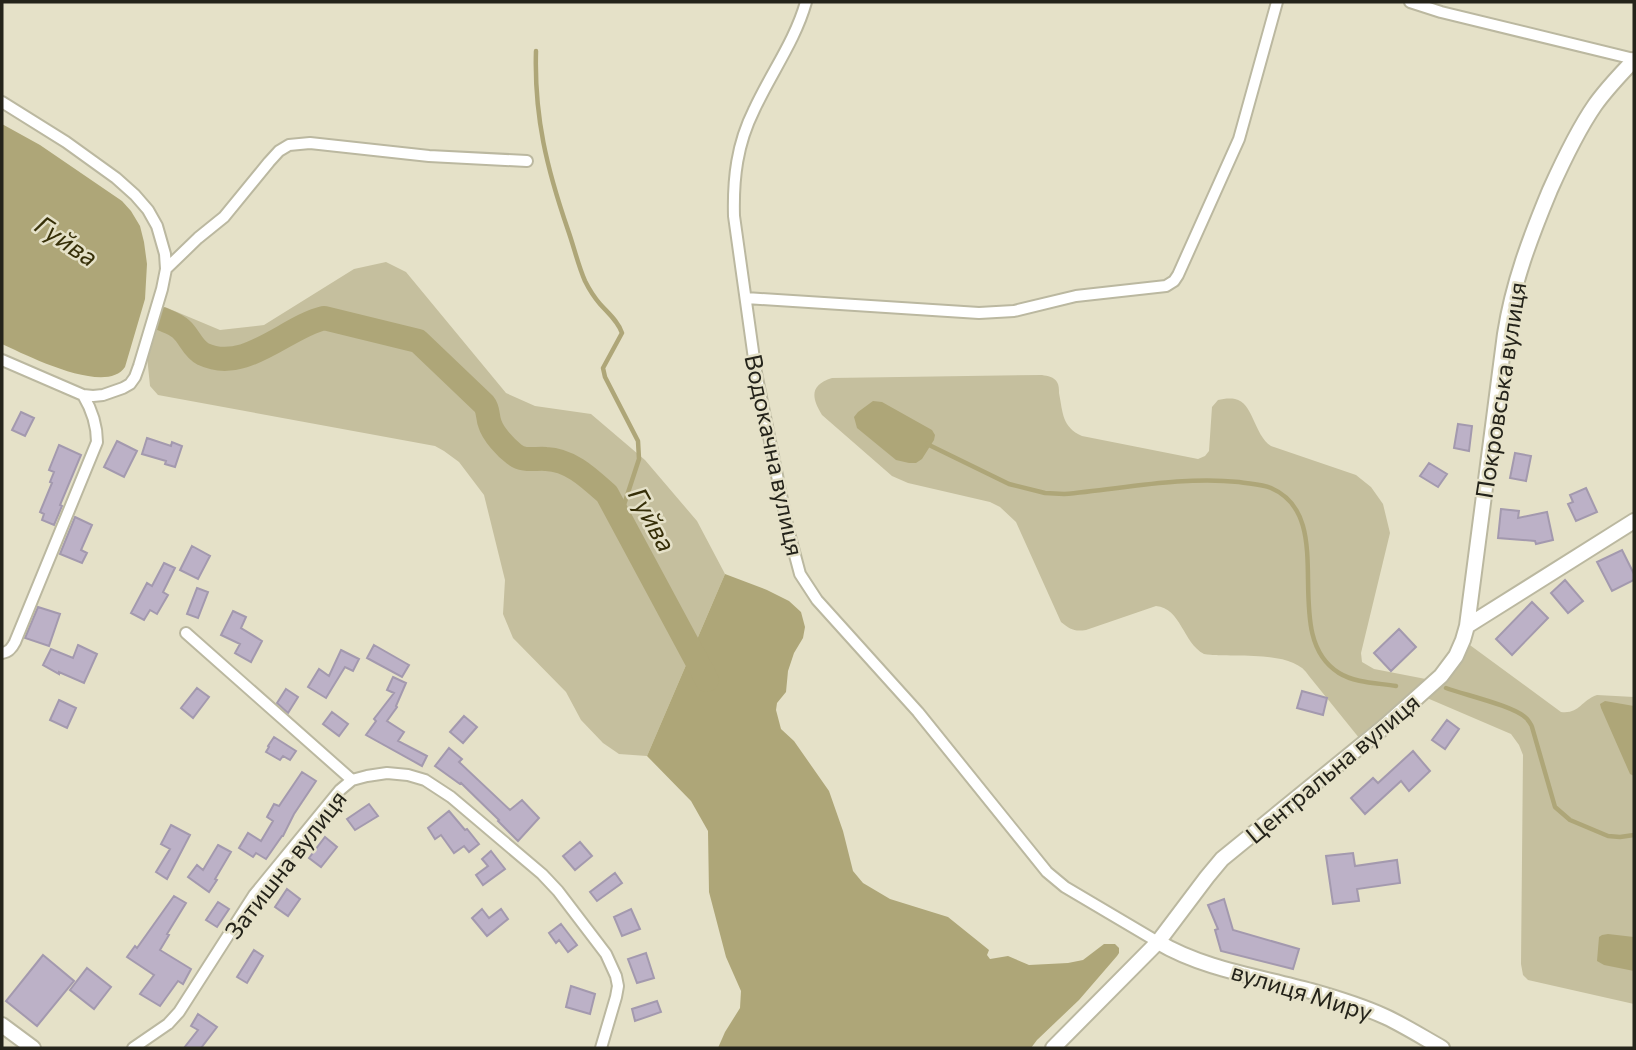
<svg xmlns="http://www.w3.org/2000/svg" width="1636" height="1050" viewBox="0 0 1636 1050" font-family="Commissioner,sans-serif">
  <rect width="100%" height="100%" fill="#e5e1c8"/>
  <path fill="#c5bf9e" d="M 386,262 L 406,272 L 506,393 L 535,406 L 591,414 L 645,460 L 697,521 L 725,574 L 647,756 L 619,754 L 603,743 L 581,720 L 566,692 L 513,638 L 503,614 L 505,580 L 484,495 L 459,462 L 444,451 L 435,446 L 158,395 L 150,386 L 147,356 L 162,308 L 165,307 L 220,330 L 264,325 L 354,269 Z
    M 1042,375 C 1048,376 1054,377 1057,382 C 1059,385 1059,390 1059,393 C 1063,413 1062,427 1082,436 L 1198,459 L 1205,456 L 1209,451 L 1212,407 L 1218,400 C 1223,399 1229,398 1235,399 C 1253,402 1254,435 1271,446 L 1356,475 L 1371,487 L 1383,504 L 1390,533 L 1361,653 L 1362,662 L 1374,669 L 1436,681 L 1463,640 L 1561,712 C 1580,714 1580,701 1597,695 L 1634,697 L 1634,1004 L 1528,980 L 1523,975 L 1521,964 L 1523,755 L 1519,745 L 1511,734 L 1420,695 L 1364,744 L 1309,676 C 1293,648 1232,659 1204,654 C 1183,643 1181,608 1156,606 L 1086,630 C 1074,632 1070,629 1061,622 L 1016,522 L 1000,507 L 990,502 L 908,483 L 892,476 L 822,415 C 811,397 810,385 832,378 Z"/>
  <path fill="#aea678" d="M 2,124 L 40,145 L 122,201 L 131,211 L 140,226 L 144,242 L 147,264 L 145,299 L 125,367 C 106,396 26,355 2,344 Z
    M 873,401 L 882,402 L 932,430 L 935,435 L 934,440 L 922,459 L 916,463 L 909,463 L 896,460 L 857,428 L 854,417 L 858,412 Z
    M 725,574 L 767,590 L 789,601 L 801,612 L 805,627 L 803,638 L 794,653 L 788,671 L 786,692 L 777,703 L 776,710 L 781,729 L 794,741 L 829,791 L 843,831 L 853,871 L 863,883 L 890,899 L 948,917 L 989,950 L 987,955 L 990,959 L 1008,956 L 1029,965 L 1068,963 L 1083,960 L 1104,944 L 1115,944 L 1119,948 L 1119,953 L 1117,956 L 1079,1000 L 1037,1040 L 1031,1048 L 718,1048 L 725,1032 L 740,1008 L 741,991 L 726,957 L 709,892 L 708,831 L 691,801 L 647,756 Z
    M 1605,701 L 1634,706 L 1634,776 L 1630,774 L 1601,708 L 1600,704 Z
    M 1608,934 L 1634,937 L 1634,971 L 1604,965 L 1597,961 L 1599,937 L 1602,935 Z"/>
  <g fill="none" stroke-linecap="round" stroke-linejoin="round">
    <path stroke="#aea678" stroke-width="4.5" d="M 536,51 C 534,117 547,169 568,230 C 574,247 578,265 585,281 C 589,289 594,297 600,304 C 608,313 618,321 622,333 L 603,368 L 605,377 L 638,441 L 639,459 L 620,517
      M 927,444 L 1009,484 L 1045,493 L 1064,494 C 1122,489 1181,476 1239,482 C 1250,484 1261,484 1271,488 C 1341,518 1277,635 1339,673 C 1355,683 1378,683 1396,686
      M 1446,688 C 1465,695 1514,706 1526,718 C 1527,718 1532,726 1532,727 L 1555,807 L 1570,820 L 1608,836 L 1620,837 L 1634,835"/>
    <path stroke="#aea678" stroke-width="24" d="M 162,319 C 169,322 176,324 181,329 C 190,337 192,348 203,354 C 245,374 286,327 324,318 L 418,341 L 484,404 C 489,410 487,417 490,424 C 493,434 506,448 514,454 C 524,462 535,458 546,459 C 571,460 589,478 607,494 L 707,680"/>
  </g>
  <path fill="#bcb1c7" stroke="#a399ae" stroke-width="2" d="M 21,412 L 34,418 L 25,436 L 12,430 Z
    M 1458,424 L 1472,426 L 1469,451 L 1454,448 Z
    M 147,438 L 171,446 L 172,442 L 182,446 L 175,467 L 165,464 L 166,461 L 142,454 Z
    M 117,441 L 137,451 L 124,477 L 104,467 Z
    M 59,445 L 81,455 L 60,505 L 62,506 L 54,525 L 42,520 L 44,514 L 40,512 L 52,483 L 50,482 L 54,472 L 49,470 Z
    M 1515,453 L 1531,456 L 1526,481 L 1510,478 Z
    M 1429,463 L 1447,474 L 1438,487 L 1420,476 Z
    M 1586,488 L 1597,512 L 1576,521 L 1568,504 L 1573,502 L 1570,495 Z
    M 1501,509 L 1519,511 L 1518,518 L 1547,512 L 1553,540 L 1536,544 L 1535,541 L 1498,538 Z
    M 75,517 L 92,525 L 81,550 L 87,553 L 82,563 L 60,554 Z
    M 192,546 L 210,556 L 198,579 L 180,570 Z
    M 1622,550 L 1634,574 L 1634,580 L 1612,591 L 1597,562 Z
    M 164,563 L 175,568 L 163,592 L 168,595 L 157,614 L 150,610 L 144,620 L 131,613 L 147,583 L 152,586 Z
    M 1565,580 L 1583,601 L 1568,613 L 1551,593 Z
    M 197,588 L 208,592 L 198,618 L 187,614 Z
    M 1532,602 L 1548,618 L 1512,655 L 1496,639 Z
    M 38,607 L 60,614 L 49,646 L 25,638 Z
    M 233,611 L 246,617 L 241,628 L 262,641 L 251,662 L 235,653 L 240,644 L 221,635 Z
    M 1399,629 L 1416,647 L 1391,671 L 1374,653 Z
    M 78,645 L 97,654 L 84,683 L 59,672 L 59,674 L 43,665 L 51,649 L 73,658 Z
    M 374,645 L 409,665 L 402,677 L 367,658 Z
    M 341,650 L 359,659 L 353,671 L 345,667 L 326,698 L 308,687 L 319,669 L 329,676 Z
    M 393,677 L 406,683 L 396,706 L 397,707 L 387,721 L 404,732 L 398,741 L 427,756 L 422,766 L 366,735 L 376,721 L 374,719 L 394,693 L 387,690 Z
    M 197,688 L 209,697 L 193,718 L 181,708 Z
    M 286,689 L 298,697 L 288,713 L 277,703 Z
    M 1302,691 L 1327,698 L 1323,715 L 1297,708 Z
    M 59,700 L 76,708 L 67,728 L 50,720 Z
    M 332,712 L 348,724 L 339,736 L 323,724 Z
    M 464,716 L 477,727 L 463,743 L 450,732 Z
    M 1447,720 L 1459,729 L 1445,749 L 1432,740 Z
    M 274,737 L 296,751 L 290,760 L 283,756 L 280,760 L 266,752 L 269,747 L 268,746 Z
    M 449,748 L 462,759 L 459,762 L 510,810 L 522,800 L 539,818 L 518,841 L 498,821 L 499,820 L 461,783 L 460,784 L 435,766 Z
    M 1413,751 L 1430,771 L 1409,791 L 1401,781 L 1365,814 L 1351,798 L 1373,778 L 1378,783 Z
    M 302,772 L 316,781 L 294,814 L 283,836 L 282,836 L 266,859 L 256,853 L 253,857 L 239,848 L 248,833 L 261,841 L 273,821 L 267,817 L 274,804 L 279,806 Z
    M 369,804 L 378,816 L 355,830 L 347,819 Z
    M 449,811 L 465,830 L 467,829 L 479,844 L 469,852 L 464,846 L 454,853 L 441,835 L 435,839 L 428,828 Z
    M 171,825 L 190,835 L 167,879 L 156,872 L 170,849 L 161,844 Z
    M 325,837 L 337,847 L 321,867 L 309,858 Z
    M 580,842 L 592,856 L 575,870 L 563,856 Z
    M 218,845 L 231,852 L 215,879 L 217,880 L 209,892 L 188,877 L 197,865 L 203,870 Z
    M 491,851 L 505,869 L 483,885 L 476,875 L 488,866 L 482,859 Z
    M 1353,853 L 1355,866 L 1397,860 L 1400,883 L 1357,889 L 1359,901 L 1333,904 L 1326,856 Z
    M 615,873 L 622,883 L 597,901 L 590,892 Z
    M 287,889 L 300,899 L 288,916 L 275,907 Z
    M 174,896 L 186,903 L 167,934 L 169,935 L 160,950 L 191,969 L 183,984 L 178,981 L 160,1006 L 140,994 L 154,975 L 127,957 L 135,946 L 137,948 Z
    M 1224,899 L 1233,930 L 1299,949 L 1293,969 L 1221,951 L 1215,930 L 1218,929 L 1208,905 Z
    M 218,902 L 229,909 L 217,927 L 206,920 Z
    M 482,909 L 489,918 L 501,909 L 508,919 L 487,936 L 472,918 Z
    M 631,909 L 640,929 L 622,936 L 614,917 Z
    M 561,924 L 577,945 L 568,952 L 559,940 L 556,943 L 549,933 Z
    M 254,950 L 263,956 L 247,983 L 237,977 Z
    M 646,953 L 654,978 L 637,983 L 628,959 Z
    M 43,955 L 74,981 L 37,1026 L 6,1001 Z
    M 87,968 L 111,987 L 94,1009 L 70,990 Z
    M 571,986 L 595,994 L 590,1014 L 566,1007 Z
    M 657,1001 L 661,1012 L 635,1021 L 632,1009 Z
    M 198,1014 L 217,1027 L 201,1048 L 184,1048 L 198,1030 L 191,1026 Z"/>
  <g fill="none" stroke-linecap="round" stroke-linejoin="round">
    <defs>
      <path id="minor" d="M 806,2 C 795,41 771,73 754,110 C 737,144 733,178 734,216 L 756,373 L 788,529 L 800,574 L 817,600 L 918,712 L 1047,872 L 1065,887 L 1158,942
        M 1410,2 L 1441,12 L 1634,59
        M 2,102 L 66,142 L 116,178 L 135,195 L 148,210 L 157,226 L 165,254 L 166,269 L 162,289 L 139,366 L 135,377 L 130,384 L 123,388 L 103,395 L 93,396 L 83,395 L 2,360
        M 166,269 L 198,238 L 224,217 L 269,162 L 279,151 L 289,145 L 310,143 L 429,156 L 527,161
        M 746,298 L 979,313 L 1014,311 L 1076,296 L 1166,286 L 1174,281 L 1178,275 L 1239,139 L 1277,2
        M 186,633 L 352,780
        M 2,653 C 9,652 12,648 15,642 L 97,442 C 97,425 92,410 83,395
        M 133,1048 L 168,1024 L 179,1012 L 254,895 L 340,790 L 352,780 L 367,776 L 387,773 L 408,775 L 425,780 L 451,797 L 542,874 L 558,891 L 606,954 L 616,976 L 618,986 L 616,997 L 601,1048"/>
      <path id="tertiary" d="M 1467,626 L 1634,521
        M 1158,942 C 1203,969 1261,977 1311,991 C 1336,998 1362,1006 1386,1017 C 1405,1026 1424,1038 1442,1048
        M 2,1025 L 33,1048
        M 1053,1048 L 1158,942 L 1207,877 L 1222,859 L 1384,727 L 1441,676 L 1456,656 L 1463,640 L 1467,626 L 1505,334 C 1513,283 1530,238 1550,190 C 1563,161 1577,131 1595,105 C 1607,88 1621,74 1634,60"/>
    </defs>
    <use href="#minor" stroke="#bbb8a0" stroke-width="14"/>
    <use href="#tertiary" stroke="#bbb8a0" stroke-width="18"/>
    <use href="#minor" stroke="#fff" stroke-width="10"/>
    <use href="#tertiary" stroke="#fff" stroke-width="14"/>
  </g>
  <g text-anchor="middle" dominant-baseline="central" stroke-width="5" stroke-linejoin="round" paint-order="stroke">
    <g font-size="24" fill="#24231a" stroke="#e5e1c8">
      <text transform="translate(1500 390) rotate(-81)">Покровська вулиця</text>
      <text transform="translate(775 455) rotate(78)">Водокачна вулиця</text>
      <text transform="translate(1332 768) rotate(-40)">Центральна вулиця</text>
      <text transform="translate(285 864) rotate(-52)">Затишна вулиця</text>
      <text transform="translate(1302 991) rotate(17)">вулиця Миру</text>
    </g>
    <g font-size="26" font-style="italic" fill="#362f08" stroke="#e5e1c8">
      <text transform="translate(67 240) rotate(34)">Гуйва</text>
      <text transform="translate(653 519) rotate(61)">Гуйва</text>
    </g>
  </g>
  <rect width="1636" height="1050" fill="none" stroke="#24231a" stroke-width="7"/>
</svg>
